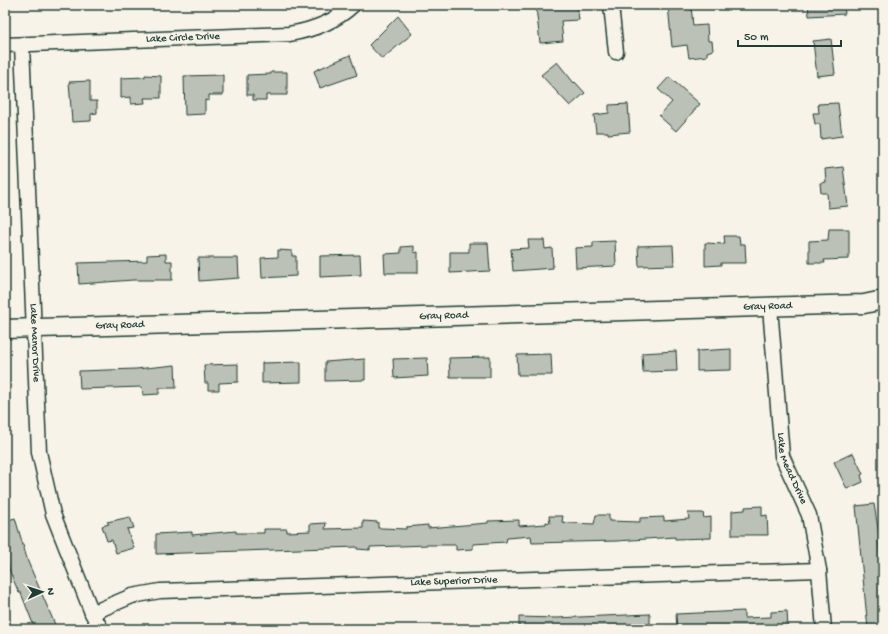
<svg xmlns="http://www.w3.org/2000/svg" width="888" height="634" viewBox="0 0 888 634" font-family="'Gochi Hand',sans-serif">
  <rect width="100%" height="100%" fill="#f7f3e8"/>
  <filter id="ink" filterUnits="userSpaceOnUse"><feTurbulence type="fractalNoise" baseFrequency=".025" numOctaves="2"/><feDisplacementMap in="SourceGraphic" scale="8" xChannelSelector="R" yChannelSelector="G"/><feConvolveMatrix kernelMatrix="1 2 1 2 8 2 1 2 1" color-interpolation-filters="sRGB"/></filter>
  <g filter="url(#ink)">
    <path fill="#bbc1b6" stroke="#1f3d34" d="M 557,5 L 577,5 L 579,20 L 561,21 L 563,41 L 540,43 L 536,7 Z
      M 668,5 L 691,5 L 693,26 L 707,25 L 708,41 L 712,41 L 713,50 L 707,52 L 707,56 L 689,58 L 687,45 L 672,47 Z
      M 808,5 L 844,5 L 845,14 L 809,16 Z
      M 398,16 L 412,34 L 382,59 L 369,45 Z
      M 831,39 L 835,74 L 817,76 L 813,41 Z
      M 350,55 L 357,75 L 320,88 L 314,71 Z
      M 557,62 L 574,83 L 575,82 L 585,93 L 570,106 L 541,75 Z
      M 271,72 L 287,72 L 287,95 L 266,95 L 266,100 L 253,100 L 253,95 L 247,95 L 247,75 L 271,74 Z
      M 145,75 L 161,76 L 161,98 L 144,98 L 145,103 L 131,104 L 131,97 L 121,98 L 121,78 L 145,77 Z
      M 223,75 L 223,95 L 209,95 L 209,101 L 205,100 L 205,114 L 185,115 L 184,76 Z
      M 669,77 L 700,104 L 676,131 L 659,116 L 672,102 L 658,89 Z
      M 90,81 L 90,101 L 97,101 L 97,113 L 91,114 L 91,121 L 72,122 L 69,82 Z
      M 838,103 L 842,136 L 821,139 L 820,124 L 815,124 L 813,113 L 819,113 L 818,104 Z
      M 628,104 L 630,132 L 608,134 L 608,132 L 596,132 L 594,115 L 609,113 L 609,105 Z
      M 843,167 L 848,206 L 828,208 L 827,193 L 821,193 L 820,183 L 826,182 L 825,169 Z
      M 829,229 L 849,229 L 849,259 L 824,260 L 825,263 L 809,263 L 809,241 L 828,240 Z
      M 724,236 L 739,236 L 740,244 L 745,244 L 746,263 L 721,263 L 721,265 L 705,266 L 705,243 L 725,244 Z
      M 528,240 L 544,240 L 545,249 L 552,248 L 553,268 L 513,271 L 511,249 L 529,248 Z
      M 615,241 L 616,266 L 576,268 L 575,248 L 593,247 L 593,242 Z
      M 469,243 L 488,243 L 490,271 L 450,273 L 450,252 L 469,252 Z
      M 673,245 L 674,265 L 639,266 L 638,246 Z
      M 414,246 L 414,253 L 418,252 L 418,273 L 385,273 L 384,254 L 401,253 L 401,247 Z
      M 278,250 L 292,251 L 292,256 L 296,256 L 296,276 L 262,278 L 261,258 L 278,257 Z
      M 166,254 L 166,261 L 172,261 L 172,280 L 133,280 L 79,284 L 78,263 L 147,261 L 147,255 Z
      M 360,255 L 361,275 L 320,277 L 320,256 Z
      M 198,258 L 238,258 L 239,278 L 199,281 Z
      M 731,349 L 731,370 L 697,371 L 697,351 Z
      M 676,351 L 677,371 L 643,372 L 642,353 Z
      M 551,354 L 552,375 L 518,375 L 517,355 Z
      M 490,357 L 490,377 L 450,377 L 449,358 Z
      M 427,358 L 428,376 L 394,378 L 393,359 Z
      M 365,359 L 365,380 L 325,381 L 325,362 Z
      M 301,362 L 301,382 L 262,383 L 262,363 Z
      M 238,364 L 238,382 L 219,383 L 219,390 L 208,390 L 208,383 L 205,383 L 204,365 Z
      M 175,365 L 176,388 L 159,388 L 159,394 L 143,395 L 142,387 L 80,389 L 79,371 L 136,369 Z
      M 853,453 L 863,474 L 861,475 L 863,482 L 847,489 L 834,462 Z
      M 874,504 L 880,540 L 878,540 L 883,584 L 883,629 L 868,629 L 856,506 Z
      M 762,506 L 762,516 L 767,515 L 768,535 L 732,535 L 732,511 L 745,510 L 745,507 Z
      M 688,513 L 703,513 L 704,518 L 711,517 L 711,538 L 675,539 L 675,537 L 617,541 L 532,543 L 531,536 L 507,538 L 506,542 L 473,544 L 473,549 L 456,550 L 456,545 L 429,545 L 370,547 L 370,550 L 357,549 L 357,547 L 156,554 L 156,534 L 192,532 L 192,535 L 236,531 L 236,533 L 264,533 L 264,529 L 287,529 L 287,532 L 310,531 L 310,524 L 326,523 L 325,529 L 363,528 L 363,521 L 378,522 L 378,528 L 382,528 L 406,529 L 406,527 L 428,525 L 428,528 L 488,523 L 488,521 L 519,520 L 519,526 L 546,524 L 546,522 L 550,523 L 549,516 L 563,516 L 562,522 L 570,523 L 594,524 L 596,515 L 609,515 L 609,521 L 640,522 L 640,518 L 664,517 L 664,521 L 689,519 Z
      M 130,517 L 134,528 L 127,529 L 134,548 L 116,553 L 112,540 L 107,541 L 102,526 L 109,524 L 107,522 Z
      M 15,518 L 28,562 L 57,629 L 35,629 L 21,593 L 19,593 L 10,572 L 5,551 L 5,521 Z
      M 744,611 L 744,618 L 771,617 L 771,612 L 787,611 L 788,629 L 677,629 L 676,614 Z
      M 650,614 L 650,629 L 519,629 L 519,617 L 556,618 Z"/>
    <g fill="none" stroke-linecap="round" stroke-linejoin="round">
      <defs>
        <g id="minor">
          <path d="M 611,5 L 616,52"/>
          <path id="s1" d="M 5,45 L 289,34 C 313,30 335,22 353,5"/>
          <path id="s2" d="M 22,45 L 39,452 L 53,514 L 92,613 L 101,629"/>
          <path id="s3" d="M 770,307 L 782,456 L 809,515 L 819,570 L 824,629"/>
          <path id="s4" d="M 92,613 L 132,596 L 160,591 L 819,570"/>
        </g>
        <g id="tertiary">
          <path id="s5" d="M 5,329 L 864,304 L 883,300"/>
        </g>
      </defs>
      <use href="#minor" stroke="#1f3d34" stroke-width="17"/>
      <use href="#tertiary" stroke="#1f3d34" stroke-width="21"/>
      <use href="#minor" stroke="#f7f3e8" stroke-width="14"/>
      <use href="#tertiary" stroke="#f7f3e8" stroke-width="18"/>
    </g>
  </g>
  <g text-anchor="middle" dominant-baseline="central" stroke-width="3" stroke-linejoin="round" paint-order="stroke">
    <g font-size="11" fill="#1f3d34" stroke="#f7f3e8">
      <text stroke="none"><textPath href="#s1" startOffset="178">Lake Circle Drive</textPath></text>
      <text stroke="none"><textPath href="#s5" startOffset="763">Gray Road</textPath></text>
      <text stroke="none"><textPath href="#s5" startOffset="439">Gray Road</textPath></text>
      <text stroke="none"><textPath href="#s5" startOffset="115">Gray Road</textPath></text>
      <text stroke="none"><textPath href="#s2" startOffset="298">Lake Manor Drive</textPath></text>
      <text stroke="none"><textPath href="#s3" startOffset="164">Lake Mead Drive</textPath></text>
      <text stroke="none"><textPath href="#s4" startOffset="366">Lake Superior Drive</textPath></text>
    </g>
  </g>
  <rect width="888" height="634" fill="none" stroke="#f7f3e8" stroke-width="20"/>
  <rect x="10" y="10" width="868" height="614" fill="none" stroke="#1f3d34" stroke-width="1.5" filter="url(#ink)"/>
  <g transform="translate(42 592) rotate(87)" stroke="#f7f3e8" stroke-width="3" paint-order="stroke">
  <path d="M0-3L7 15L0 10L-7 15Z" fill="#1f3d34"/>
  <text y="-6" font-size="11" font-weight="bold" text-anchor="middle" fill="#1f3d34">N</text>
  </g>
  <path d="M738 40v6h103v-6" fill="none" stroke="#1f3d34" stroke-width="2"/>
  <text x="744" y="40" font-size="12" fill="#1f3d34" stroke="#f7f3e8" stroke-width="3" paint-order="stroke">50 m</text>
</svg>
